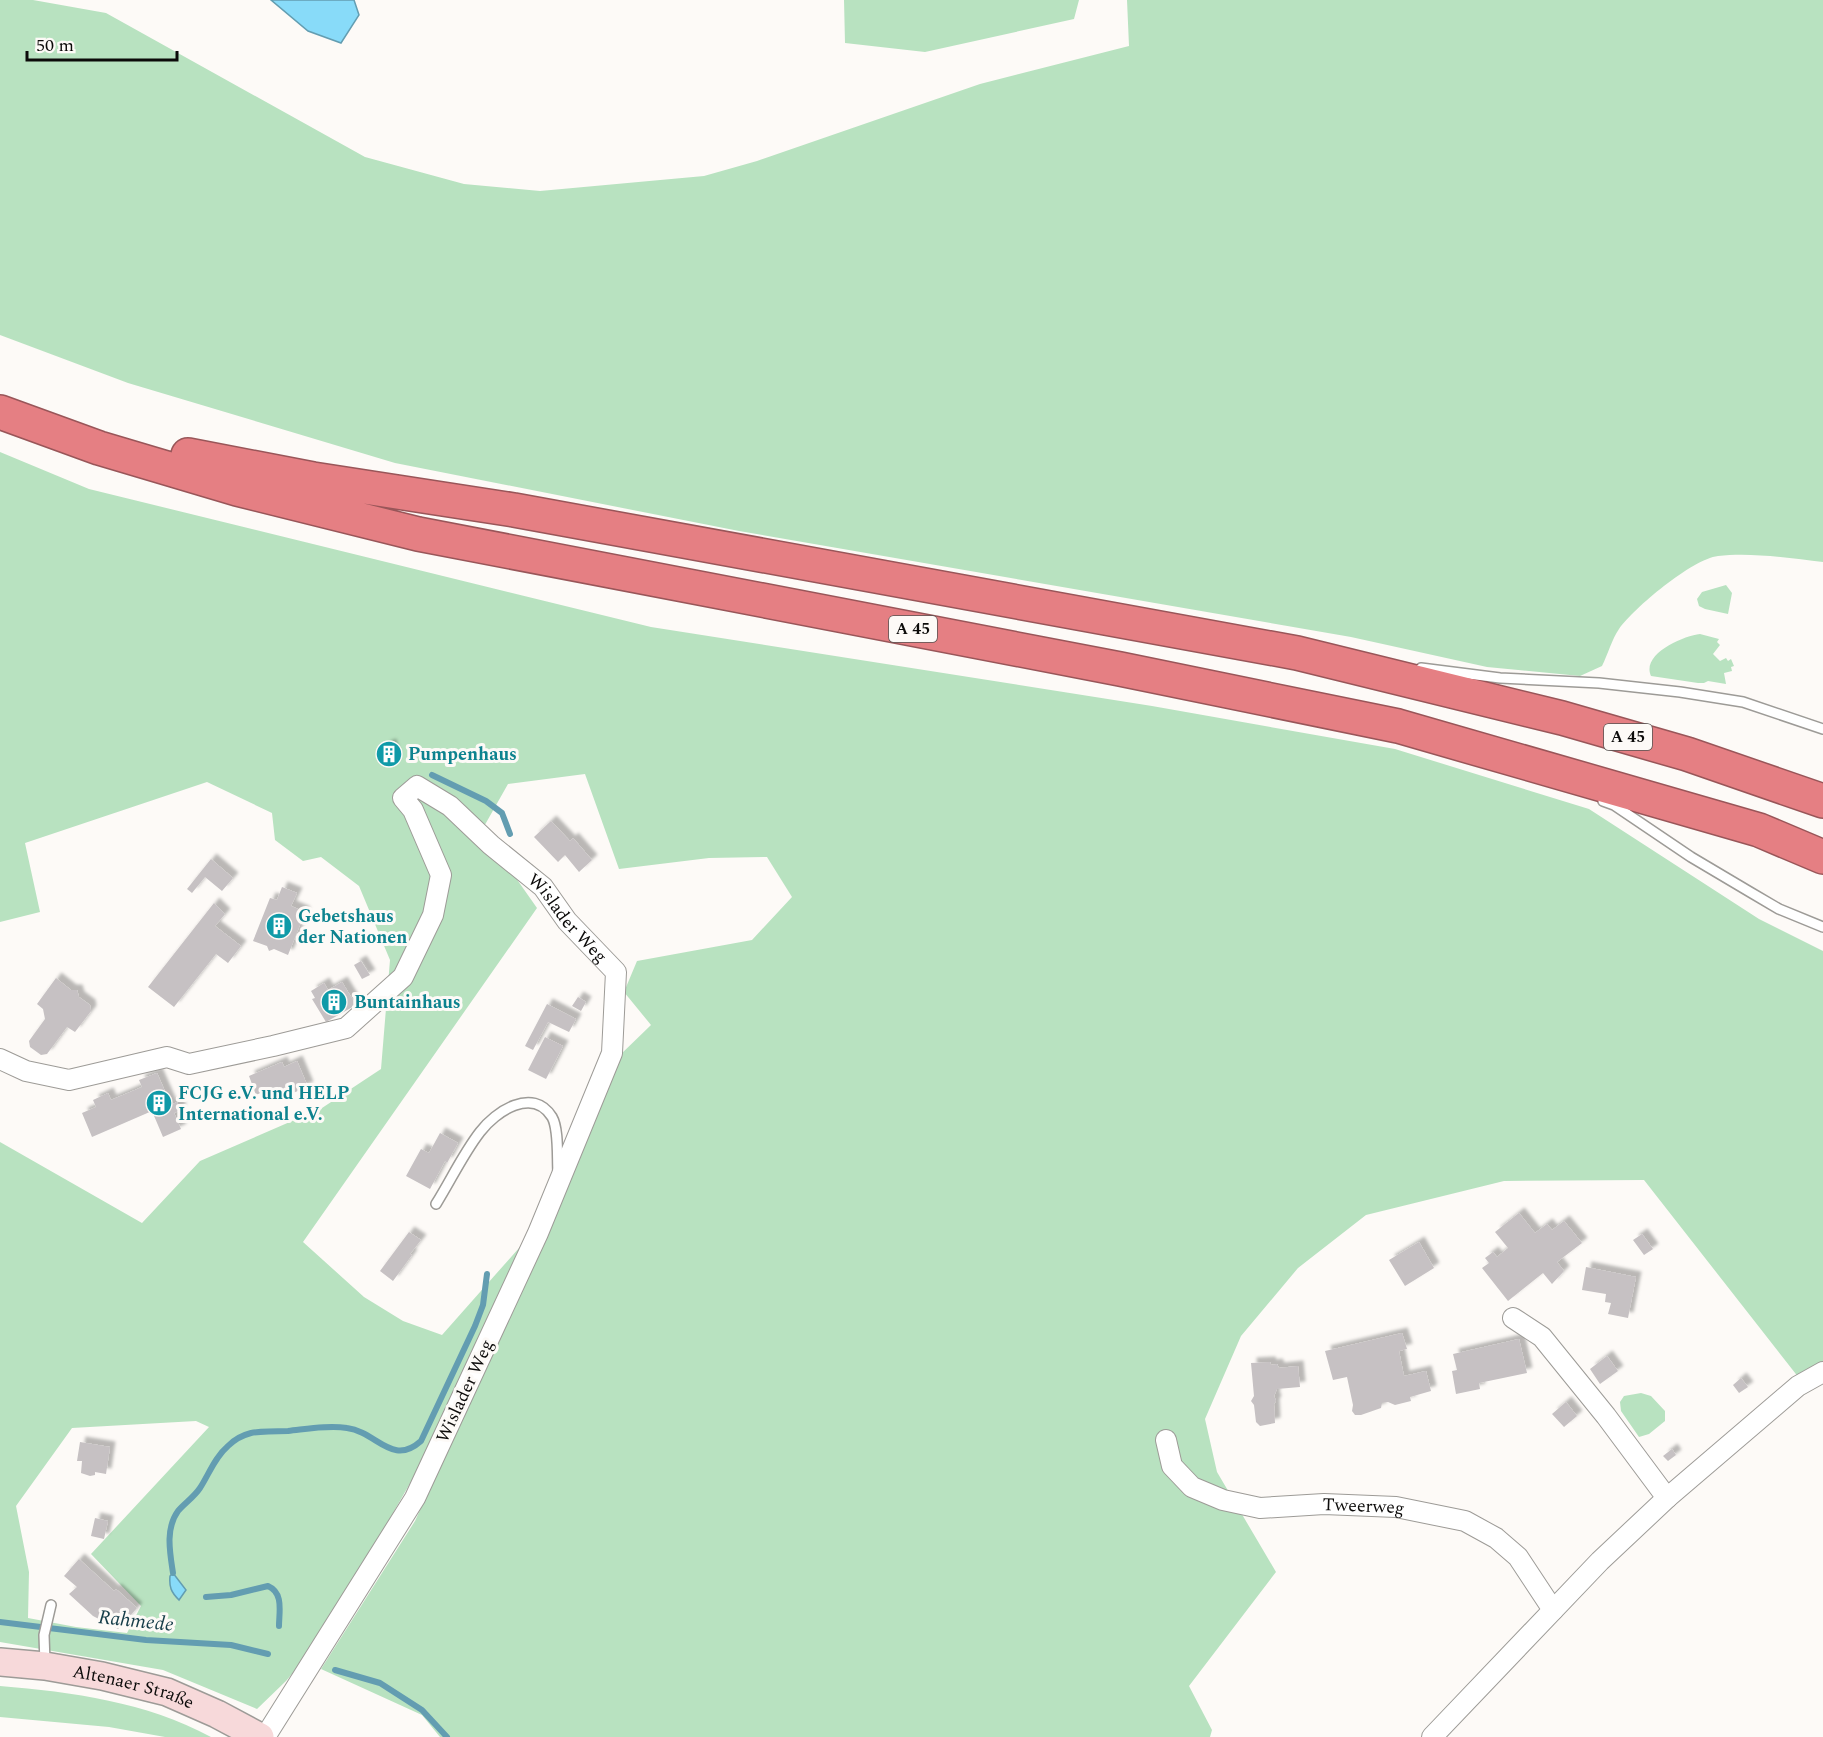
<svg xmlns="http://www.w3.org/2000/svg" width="1823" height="1737" viewBox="0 0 1823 1737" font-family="Spectral,serif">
  <defs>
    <filter id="shadow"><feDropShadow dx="5.5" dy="-5.5" stdDeviation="1.5" flood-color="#0004"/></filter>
  </defs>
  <rect width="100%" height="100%" fill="#fdfaf7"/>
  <path fill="#b8e2c0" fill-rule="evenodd" d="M 0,0 L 33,0 L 106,13 L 365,157 L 464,184 L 540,191 L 704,176 L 757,161 L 980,84 L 1129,46 L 1127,0 L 1823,0 L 1823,562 C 1790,558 1750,552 1718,556 C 1692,559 1634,608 1619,629 C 1612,639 1608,654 1602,666 L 1580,676 L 1487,667 L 1351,637 L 739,531 L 395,463 L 128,383 L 0,335 Z
    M 844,0 L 1079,0 L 1074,19 L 925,52 L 845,43 Z
    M 0,452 L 89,489 L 651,627 L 1152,706 L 1395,749 L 1589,809 L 1759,919 L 1823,951 L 1823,1363 L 1799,1378 L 1644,1180 L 1504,1181 L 1366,1215 L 1298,1268 L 1241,1336 L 1205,1419 L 1217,1472 L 1276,1572 L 1189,1686 L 1212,1730 L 1210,1737 L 440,1737 L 422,1715 L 321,1669 L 415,1521 L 546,1236 L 618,1057 L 651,1025 L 624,992 L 637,961 L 752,940 L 792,897 L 767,857 L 709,858 L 619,869 L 585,774 L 508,784 L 482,830 L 537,908 L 303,1242 L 364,1297 L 403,1321 L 442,1335 L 534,1231 L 437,1436 L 373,1548 L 306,1657 L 286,1681 L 257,1709 L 163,1670 L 0,1642 L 0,1142 L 142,1223 L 200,1161 L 322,1108 L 381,1069 L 390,960 L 359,886 L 321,857 L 303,861 L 275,840 L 272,813 L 207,782 L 25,843 L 40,912 L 0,922 ZM 196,1421 L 209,1427 L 91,1554 L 141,1606 L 127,1633 L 76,1627 L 28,1618 L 29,1572 L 16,1506 L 72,1428 Z
    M 1726,585 L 1732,593 L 1728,614 L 1705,609 L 1699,606 L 1697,599 L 1702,592 Z
    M 1700,634 L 1719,639 L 1717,642 L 1720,645 L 1713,654 L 1720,661 L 1726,658 L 1728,661 L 1731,659 L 1734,666 L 1731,667 L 1732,671 L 1724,673 L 1726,684 L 1708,681 L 1704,683 L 1698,683 L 1651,676 C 1641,654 1683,636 1700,634 Z
    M 1641,1393 L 1651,1396 L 1665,1411 L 1665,1421 L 1649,1434 L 1639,1437 L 1621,1411 L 1620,1402 L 1624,1396 Z
    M 0,1686 C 73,1692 146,1702 211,1737 L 165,1737 L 109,1727 L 0,1717 Z"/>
  <path fill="#88dbf9" stroke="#639db1" stroke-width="1.5" d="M 271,0 L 354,0 L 359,15 L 341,43 L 308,31 Z
    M 173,1573 L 186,1590 L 179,1600 C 171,1592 169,1587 170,1576 Z"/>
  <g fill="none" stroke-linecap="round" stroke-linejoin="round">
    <path stroke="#639db1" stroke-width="6" d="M 432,775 L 486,801 L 502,813 L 510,834
      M 173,1573 C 170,1553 165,1529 178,1511 C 185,1503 194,1497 200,1488 C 209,1474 215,1457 228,1446 C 234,1440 243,1435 251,1433 C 263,1431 276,1431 288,1431 C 307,1429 328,1425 347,1428 C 377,1432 392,1467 421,1441 L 475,1326 L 483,1305 L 487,1274
      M 206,1597 L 231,1595 L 268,1586 C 284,1593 279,1612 279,1626
      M 0,1622 L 146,1640 L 231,1645 L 268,1654
      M 335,1670 L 380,1683 L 422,1710 L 447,1737"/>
  </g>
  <path fill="#c6c1c3" filter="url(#shadow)" d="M 391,744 L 395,760 L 390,761 L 385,753 L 387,752 L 385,746 Z
    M 551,821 L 570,841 L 573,838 L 592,860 L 579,872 L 565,855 L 558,862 L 534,837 Z
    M 211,859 L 233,878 L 222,891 L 205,877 L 192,893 L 187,889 Z
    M 282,887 L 297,893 L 291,906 L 305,912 L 288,955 L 274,949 L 269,951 L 267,946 L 253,941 L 270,898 L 277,900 Z
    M 214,903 L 225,914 L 215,926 L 241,946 L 228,963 L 216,954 L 174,1007 L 148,987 Z
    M 361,961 L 370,975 L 362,979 L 354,965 Z
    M 56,978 L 71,990 L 77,990 L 79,997 L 90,1005 L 91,1011 L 75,1032 L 67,1027 L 47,1054 L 41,1055 L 30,1047 L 29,1041 L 45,1019 L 43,1009 L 37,1004 Z
    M 342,982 L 356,1005 L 326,1022 L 312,999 L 315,998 L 311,991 L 324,983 L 328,990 Z
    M 578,997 L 586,1002 L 581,1011 L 572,1006 Z
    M 547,1004 L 576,1019 L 569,1032 L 548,1022 L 533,1050 L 525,1046 Z
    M 545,1037 L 563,1046 L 546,1079 L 528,1070 Z
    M 297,1061 L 308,1087 L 270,1102 L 265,1091 L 256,1095 L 249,1076 L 282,1062 L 284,1067 Z
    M 157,1073 L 171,1105 L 177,1102 L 181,1110 L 174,1113 L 181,1129 L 163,1137 L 152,1111 L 92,1137 L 82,1113 L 96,1107 L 93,1100 L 108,1093 L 111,1100 L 142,1087 L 139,1080 Z
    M 440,1133 L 458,1143 L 447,1163 L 445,1161 L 430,1189 L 406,1176 L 421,1149 L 429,1153 Z
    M 1519,1213 L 1535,1233 L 1547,1224 L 1552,1230 L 1564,1221 L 1582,1243 L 1557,1262 L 1564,1271 L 1552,1284 L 1543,1273 L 1508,1301 L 1482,1268 L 1489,1263 L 1485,1258 L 1493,1252 L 1497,1257 L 1508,1248 L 1495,1232 Z
    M 409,1232 L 421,1240 L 410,1254 L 412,1255 L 393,1281 L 380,1271 Z
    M 1642,1234 L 1653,1249 L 1644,1255 L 1633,1240 Z
    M 1419,1242 L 1434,1268 L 1405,1286 L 1389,1260 Z
    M 1586,1267 L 1636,1277 L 1628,1318 L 1608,1314 L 1611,1303 L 1605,1302 L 1606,1294 L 1582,1290 Z
    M 1402,1333 L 1407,1349 L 1399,1351 L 1404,1376 L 1426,1371 L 1431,1391 L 1410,1397 L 1411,1401 L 1395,1405 L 1388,1402 L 1382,1403 L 1381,1408 L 1361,1415 L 1355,1415 L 1352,1411 L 1353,1405 L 1347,1377 L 1333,1380 L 1325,1351 Z
    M 1519,1339 L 1527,1373 L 1479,1383 L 1480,1389 L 1456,1394 L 1452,1371 L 1457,1370 L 1453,1354 Z
    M 1607,1356 L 1618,1371 L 1600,1384 L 1590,1369 Z
    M 1270,1362 L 1271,1365 L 1277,1364 L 1279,1368 L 1298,1366 L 1300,1387 L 1277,1389 L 1274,1396 L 1276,1401 L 1274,1404 L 1275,1423 L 1260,1426 L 1256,1422 L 1254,1405 L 1251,1401 L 1254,1396 L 1251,1363 Z
    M 1741,1378 L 1748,1387 L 1739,1393 L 1733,1385 Z
    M 1566,1402 L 1577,1416 L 1564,1427 L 1552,1414 Z
    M 80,1442 L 110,1447 L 106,1474 L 95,1472 L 95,1475 L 90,1476 L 81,1473 L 82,1461 L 77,1461 Z
    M 1672,1449 L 1676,1455 L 1668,1461 L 1663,1456 Z
    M 95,1518 L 108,1521 L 104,1539 L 91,1536 Z
    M 79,1559 L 114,1591 L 116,1589 L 137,1608 L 118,1629 L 93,1616 L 69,1594 L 77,1587 L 64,1576 Z"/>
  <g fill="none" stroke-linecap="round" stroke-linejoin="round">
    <defs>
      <path id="lane" d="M 1421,668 L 1500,678 L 1599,683 L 1680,692 L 1743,702 L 1823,729
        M 1603,801 L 1614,805 L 1691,857 L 1750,892 L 1779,909 L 1823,927
        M 436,1204 C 451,1180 463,1154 480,1132 C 495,1112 533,1086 552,1117 C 559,1129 557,1158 558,1172
        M 45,1663 L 44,1635 L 51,1605"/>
      <g id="street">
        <path id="s1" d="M 0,1059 L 26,1071 L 69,1080 L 167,1057 L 189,1064 L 273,1046 L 346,1028 L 403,977 L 433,915 L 441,875 L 413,810 L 403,798 L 417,786 L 450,806 L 491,845 L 543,887 L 567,921 L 616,972 L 612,1053 L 538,1233 L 415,1498 L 265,1737"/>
        <path id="s2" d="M 1166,1440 L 1172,1466 L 1192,1487 L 1223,1500 L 1260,1508 L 1324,1504 L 1396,1507 L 1465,1521 L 1496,1538 L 1518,1557 L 1553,1610"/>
        <path d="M 1667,1498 L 1798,1386 L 1823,1372"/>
        <path d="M 1432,1737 L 1600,1561 L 1667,1498 L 1606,1416 L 1542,1337 L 1513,1318"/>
      </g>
      <g id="secondary">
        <path id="s3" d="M 0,1662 L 45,1666 L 102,1676 L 167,1692 L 217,1714 L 260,1737"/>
      </g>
      <path id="highway" d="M 0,412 L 99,448 L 237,489 L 418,534 L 1120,669 L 1398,726 L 1759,830 L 1823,857
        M 188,455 L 313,479 L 514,510 L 1297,653 L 1562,718 L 1687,754 L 1823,801"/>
    </defs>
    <use href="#lane" stroke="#9d9b97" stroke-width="12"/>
    <use href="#street" stroke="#9d9b97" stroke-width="22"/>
    <use href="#secondary" stroke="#9d9b97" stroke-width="30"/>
    <use href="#highway" stroke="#995659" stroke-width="36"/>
    <use href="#lane" stroke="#fff" stroke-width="9"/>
    <use href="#street" stroke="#fff" stroke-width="20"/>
    <use href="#secondary" stroke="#f7d9da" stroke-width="27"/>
    <use href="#highway" stroke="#e57f83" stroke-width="33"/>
  </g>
  <defs>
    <symbol id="building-disc" viewBox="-11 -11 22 22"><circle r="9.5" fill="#0f9aa8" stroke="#fdfaf7"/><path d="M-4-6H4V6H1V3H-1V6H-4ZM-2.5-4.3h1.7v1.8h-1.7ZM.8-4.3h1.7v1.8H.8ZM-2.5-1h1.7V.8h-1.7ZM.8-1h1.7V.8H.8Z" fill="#fff"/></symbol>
  </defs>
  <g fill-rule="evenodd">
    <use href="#building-disc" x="374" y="739" width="30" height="30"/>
    <use href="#building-disc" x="264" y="911" width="30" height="30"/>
    <use href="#building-disc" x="319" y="987" width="30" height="30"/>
    <use href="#building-disc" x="144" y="1088" width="30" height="30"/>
  </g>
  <g text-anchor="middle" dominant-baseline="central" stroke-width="6" stroke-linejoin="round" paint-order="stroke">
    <g fill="#fdfaf7" stroke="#545351" stroke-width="1.5">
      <rect x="889" y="616" width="48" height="26" rx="4.5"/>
      <rect x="1604" y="724" width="48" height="26" rx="4.5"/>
    </g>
    <g font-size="16" font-weight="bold" fill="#0c0b0a">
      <text x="913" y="629">A 45</text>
      <text x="1628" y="737">A 45</text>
    </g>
    <g font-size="18" font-weight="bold" fill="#0d838f" stroke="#fdfaf7" text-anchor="start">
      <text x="408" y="754">Pumpenhaus</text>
      <text x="298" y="916">Gebetshaus<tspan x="298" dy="21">der Nationen</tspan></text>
      <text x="354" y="1002">Buntainhaus</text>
      <text x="178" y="1093">FCJG e.V. und HELP<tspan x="178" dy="21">International e.V.</tspan></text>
    </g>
    <g font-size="18" fill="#0c0b0a" stroke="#fdfaf7">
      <text stroke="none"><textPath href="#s1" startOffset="850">Wislader Weg</textPath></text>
      <text transform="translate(465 1391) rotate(-65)">Wislader Weg</text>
      <text stroke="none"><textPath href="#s2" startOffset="231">Tweerweg</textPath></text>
      <text stroke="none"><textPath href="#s3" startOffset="136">Altenaer Straße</textPath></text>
    </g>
    <g font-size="20" font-style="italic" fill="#163d49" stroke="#fdfaf7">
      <text transform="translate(136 1621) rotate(6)">Rahmede</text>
    </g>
  </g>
  <path d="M27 51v9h150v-9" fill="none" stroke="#0c0b0a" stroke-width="3"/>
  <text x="36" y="51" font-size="18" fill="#0c0b0a" stroke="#fdfaf7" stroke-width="4.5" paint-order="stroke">50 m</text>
</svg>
